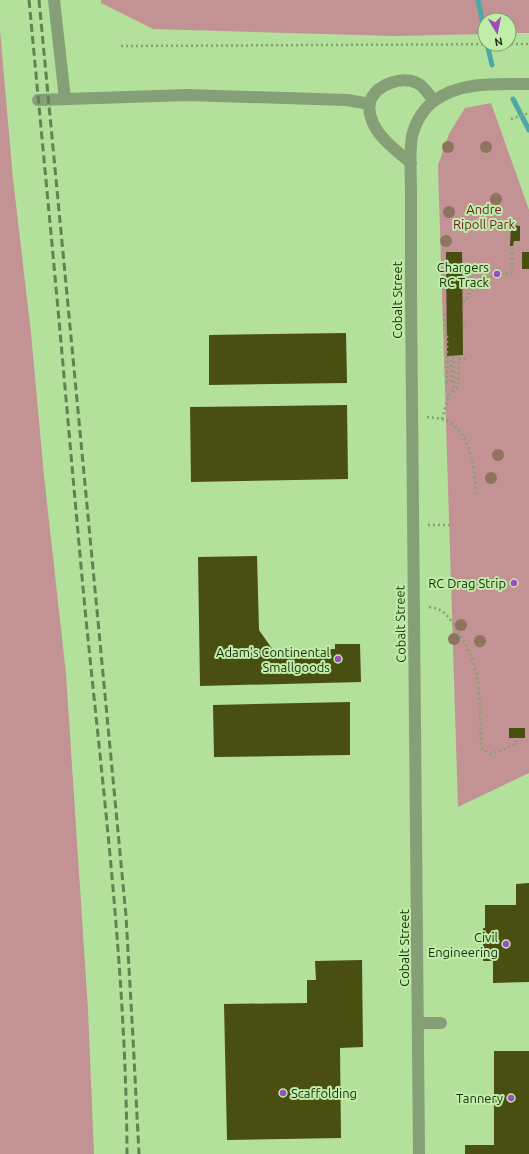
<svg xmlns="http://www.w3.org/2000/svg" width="529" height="1154" viewBox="0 0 529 1154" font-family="Ubuntu,sans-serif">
  <rect width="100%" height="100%" fill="#b3e09b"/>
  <path fill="#c29295" d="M 101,0 L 529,0 L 529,33 L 509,33 L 509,20 L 485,20 L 485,34 L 394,36 L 153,29 L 101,3 Z
    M 0,30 L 13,179 L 31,333 L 44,476 L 66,674 L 88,1010 L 94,1154 L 0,1154 Z
    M 491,103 L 529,210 L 529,773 L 458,807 L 438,165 L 449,134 L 465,108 Z"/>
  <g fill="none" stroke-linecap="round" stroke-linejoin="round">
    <path stroke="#4ca8a7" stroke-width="5" d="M 478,0 L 485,34
      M 487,44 L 492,65
      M 513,99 L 529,130"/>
  </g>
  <path fill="#494f11" d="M 511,225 L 520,226 L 520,241 L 514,241 L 513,246 L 510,246 Z
    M 446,252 L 462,252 L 463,355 L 447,356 Z
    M 522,252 L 529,252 L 529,269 L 522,269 Z
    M 346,333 L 347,383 L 209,385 L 209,335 Z
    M 347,405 L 348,479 L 191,482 L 190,407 Z
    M 257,556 L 259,630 L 273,650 L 335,649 L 335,644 L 360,644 L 361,682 L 200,686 L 198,557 Z
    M 350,702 L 350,755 L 214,757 L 213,705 Z
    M 509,728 L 525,728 L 525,738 L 509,738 Z
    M 529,883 L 529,982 L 493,983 L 493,961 L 483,961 L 483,928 L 485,928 L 485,905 L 516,905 L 516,884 Z
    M 362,960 L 363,1047 L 340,1048 L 341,1138 L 227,1140 L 224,1004 L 307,1003 L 307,980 L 316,980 L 315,961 Z
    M 494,1051 L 529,1051 L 529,1154 L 465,1154 L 465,1145 L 494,1145 Z"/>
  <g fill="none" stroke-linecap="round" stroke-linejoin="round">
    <path stroke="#80a46d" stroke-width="2.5" stroke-dasharray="2 3" stroke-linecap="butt" d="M 121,46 L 529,44
      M 511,119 L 529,113
      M 463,301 L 466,301 C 468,296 470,291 473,286 C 480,275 500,275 512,273 L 512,246
      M 463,325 L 466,325
      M 446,336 L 445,315 L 446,315
      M 447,336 L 447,382 L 451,382 L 451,358 L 454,358 L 454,390
      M 427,417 C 435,418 444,418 451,423 C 471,438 475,470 476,494
      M 442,419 L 449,394 L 458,387 L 459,359 L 466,359
      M 428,525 L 454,525
      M 429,607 C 443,608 449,617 456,628 C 462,638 468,648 472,659 C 481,681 480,718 481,742 L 482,748 L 491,754 L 516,744 L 517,738"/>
    <path stroke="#85a077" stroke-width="12" d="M 54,0 L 65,99
      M 38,100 L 187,95 L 347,100 L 370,104
      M 411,163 C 398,152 380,139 373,123 C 370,116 368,106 371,99 C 378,84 402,76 417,83 C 424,86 429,95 434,101
      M 418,1023 L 441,1023
      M 419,1154 L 411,296 C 411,261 411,226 411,192 C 411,174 409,154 412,136 C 415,123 423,109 434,101 C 460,81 498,84 529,84"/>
    <path stroke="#638253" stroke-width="3" stroke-dasharray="8 4" stroke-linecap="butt" d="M 29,0 C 37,85 45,170 53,255 C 64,373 74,491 85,609 C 103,790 126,972 127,1154
      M 39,0 L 126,916 L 133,1038 L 139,1154"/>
  </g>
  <g fill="#8e745d">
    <circle cx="448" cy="147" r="6"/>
    <circle cx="486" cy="147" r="6"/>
    <circle cx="496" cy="199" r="6"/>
    <circle cx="449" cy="212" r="6"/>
    <circle cx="446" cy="241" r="6"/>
    <circle cx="498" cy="455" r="6"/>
    <circle cx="491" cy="478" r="6"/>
    <circle cx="461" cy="625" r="6"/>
    <circle cx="454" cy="639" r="6"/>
    <circle cx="480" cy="641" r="6"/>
  </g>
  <g fill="#9d4dbd" stroke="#c0eea8" stroke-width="1.5">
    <circle cx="497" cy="274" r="4"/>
    <circle cx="514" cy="583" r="4"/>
    <circle cx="338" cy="659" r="4"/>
    <circle cx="506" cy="944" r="4"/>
    <circle cx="283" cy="1093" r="4"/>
    <circle cx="511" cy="1098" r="4"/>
  </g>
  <g text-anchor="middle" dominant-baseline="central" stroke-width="4" stroke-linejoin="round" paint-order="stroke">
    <g font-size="13" fill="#6f1b2a" stroke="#c0eea8">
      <text x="484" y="209">Andre<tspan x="484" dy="15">Ripoll Park</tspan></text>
    </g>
    <g font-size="13" fill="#1b2c11" stroke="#c0eea8" text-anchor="end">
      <text x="489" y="267">Chargers<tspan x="489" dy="15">RC Track</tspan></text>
      <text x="506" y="583">RC Drag Strip</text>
      <text x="330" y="652">Adam's Continental<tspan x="330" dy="15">Smallgoods</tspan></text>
      <text x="498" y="937">Civil<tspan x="498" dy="15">Engineering</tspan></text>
      <text x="291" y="1093" text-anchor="start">Scaffolding</text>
      <text x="503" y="1098">Tannery</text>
    </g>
    <g font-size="13" fill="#1b2c11" stroke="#c0eea8">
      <text transform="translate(397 300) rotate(-90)">Cobalt Street</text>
      <text transform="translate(400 624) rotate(-91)">Cobalt Street</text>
      <text transform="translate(404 948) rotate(-90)">Cobalt Street</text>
    </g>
  </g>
  <g transform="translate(497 32) rotate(170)"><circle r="19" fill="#c0eea8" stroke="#7ea06c"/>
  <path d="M0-3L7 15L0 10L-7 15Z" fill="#9d4dbd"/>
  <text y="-6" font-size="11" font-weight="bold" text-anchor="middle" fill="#1b2c11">N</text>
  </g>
</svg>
